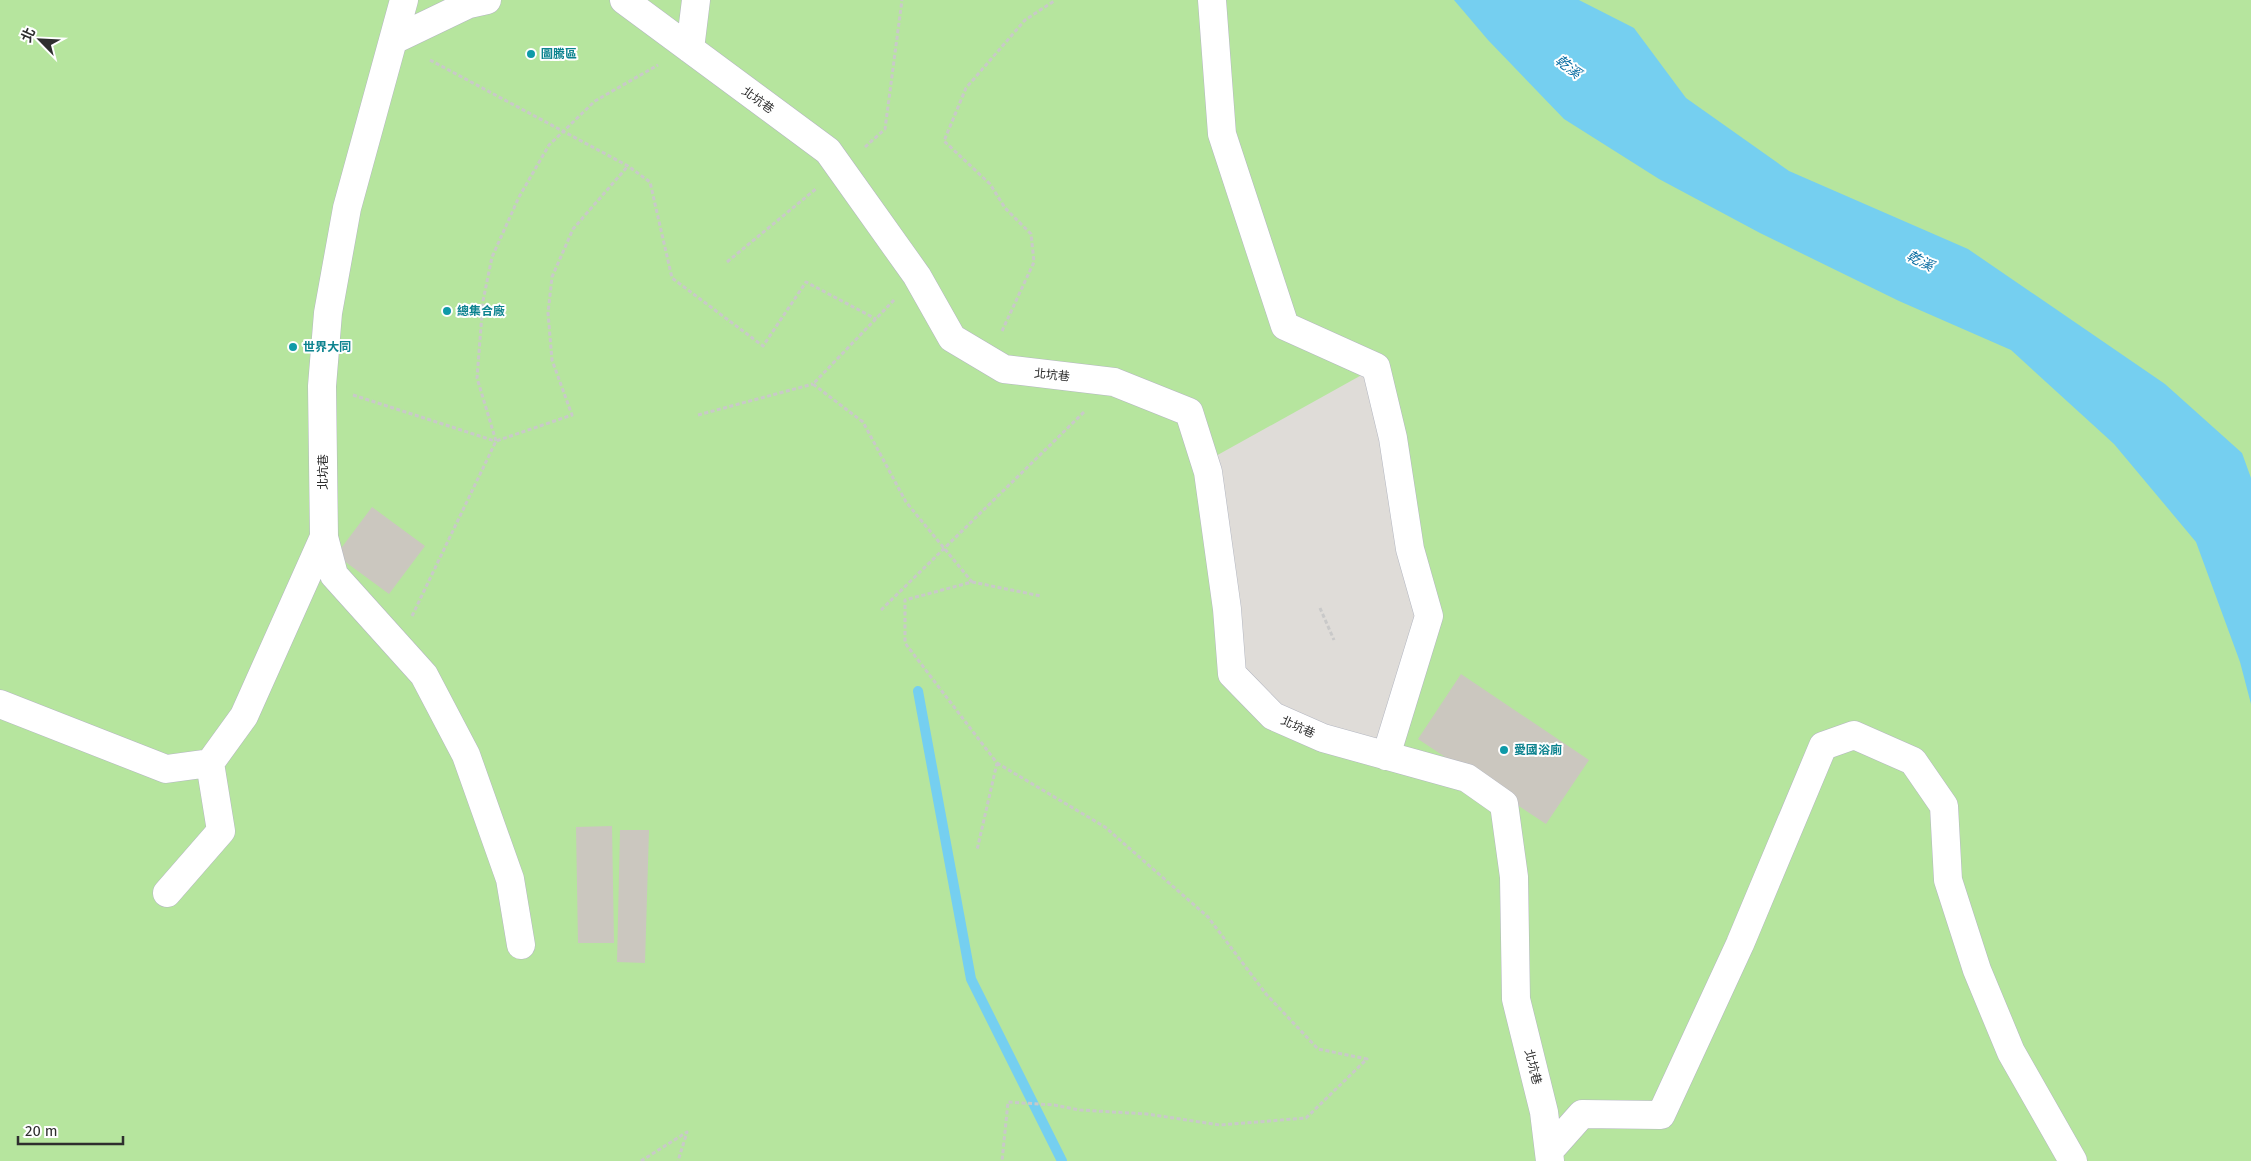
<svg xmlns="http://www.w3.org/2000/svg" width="2251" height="1161" viewBox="0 0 2251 1161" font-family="'Fira Sans','Noto Sans TC',sans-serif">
  <rect width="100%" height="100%" fill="#efe9e1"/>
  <path fill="#b6e59e" d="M 0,0 L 2251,0 L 2251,1161 L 0,1161 Z"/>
  <path fill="#dfdcd8" d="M 1376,367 L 1429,616 L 1386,756 L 1323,738 L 1237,679 L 1205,462 Z"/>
  <path fill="#75cff0" d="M 1454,0 L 1579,0 L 1634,28 L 1686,98 L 1789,171 L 1968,249 L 2165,384 L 2242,453 L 2251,478 L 2251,704 L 2240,662 L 2196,542 L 2114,444 L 2011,350 L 1899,301 L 1760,233 L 1659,179 L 1564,119 L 1488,40 Z"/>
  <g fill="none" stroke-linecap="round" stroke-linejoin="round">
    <path stroke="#75cff0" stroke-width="10" d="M 918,691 L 971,979 L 1062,1161"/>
  </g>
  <path fill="#cbc7bf" d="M 372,507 L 425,546 L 389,594 L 336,555 Z
    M 1461,674 L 1589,760 L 1546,824 L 1418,739 Z
    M 612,826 L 614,943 L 578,943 L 576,827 Z
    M 620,830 L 649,830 L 645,963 L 617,962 Z"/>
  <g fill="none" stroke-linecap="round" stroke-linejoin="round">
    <defs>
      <path id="minor" d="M 624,0 L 828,151 L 917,276 L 952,338 L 1004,369 L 1114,382 L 1189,412 L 1208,472 L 1227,609 L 1232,674 L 1273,716 L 1323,738 L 1467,778 L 1504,804 L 1514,877 L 1516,999 L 1544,1112 L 1550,1161
        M 1212,0 L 1222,134 L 1285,326 L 1376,367 L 1393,438 L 1410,549 L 1429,616 L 1386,756
        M 394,40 L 469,4 L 487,0
        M 690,49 L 696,0
        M 324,537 L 334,575 L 424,675 L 466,755 L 510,879 L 521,945
        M 0,704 L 166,769 L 210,763 L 244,716 L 324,537 L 322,386 L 328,313 L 347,208 L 404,0
        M 167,893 L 221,831 L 210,763
        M 1550,1150 L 1582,1114 L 1661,1115 L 1740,944 L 1823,746 L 1854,735 L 1913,761 L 1944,806 L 1948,880 L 1977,970 L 2011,1052 L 2073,1161"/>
    </defs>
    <use href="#minor" stroke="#b4b7c1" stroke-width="29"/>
    <path stroke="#c9c9c9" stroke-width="3" stroke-dasharray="4 2.5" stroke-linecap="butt" d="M 430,60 L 628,166 L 650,182 L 672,278 L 763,346 L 806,282 L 876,319
      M 865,147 L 885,129 L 902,0
      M 727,262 L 817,188
      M 894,300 L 813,384 L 863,422 L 906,502 L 972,582 L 905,600 L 905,643 L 997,763 L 977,850
      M 1002,331 L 1034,262 L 1031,234 L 1005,208 L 990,184 L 944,141 L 966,88 L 1025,20 L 1054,1
      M 353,395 L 495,441
      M 698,415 L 813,384
      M 496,441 L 477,378 L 483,301 L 492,257 L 519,197 L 549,145 L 595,101 L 658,65
      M 972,582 L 1041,596
      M 1320,608 L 1334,640
      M 881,610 L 1084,412
      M 412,616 L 496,441 L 572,415 L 552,360 L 548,313 L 552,277 L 573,229 L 628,166
      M 997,763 L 1105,827 L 1208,917 L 1266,994 L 1318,1049 L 1367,1059 L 1306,1118 L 1220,1125 L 1147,1114 L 1080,1110 L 1054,1105 L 1008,1102 L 1002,1161
      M 641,1161 L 687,1132 L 678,1161"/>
    <use href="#minor" stroke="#fff" stroke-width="28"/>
  </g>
  <g fill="#0f9aa8" stroke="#fff" stroke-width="2">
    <circle cx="531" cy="54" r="5"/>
    <circle cx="447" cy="311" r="5"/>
    <circle cx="293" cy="347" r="5"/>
    <circle cx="1504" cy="750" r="5"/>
  </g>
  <g text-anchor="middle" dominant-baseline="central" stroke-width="4" stroke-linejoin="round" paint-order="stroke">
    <g font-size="12" font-weight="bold" fill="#0d838f" stroke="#fff" text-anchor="start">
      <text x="541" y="54">圖騰區</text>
      <text x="457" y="311">總集合廠</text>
      <text x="303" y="347">世界大同</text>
      <text x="1514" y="750">愛國浴廁</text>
    </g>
    <g font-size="12" fill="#2e2e2e" stroke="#fff">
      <text transform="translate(758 100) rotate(36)">北坑巷</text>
      <text transform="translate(1052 375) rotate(6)">北坑巷</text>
      <text transform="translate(323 472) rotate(-90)">北坑巷</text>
      <text transform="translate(1298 727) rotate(24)">北坑巷</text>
      <text transform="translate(1533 1067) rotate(76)">北坑巷</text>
    </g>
    <g font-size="14" font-style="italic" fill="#0d6fa3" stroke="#fff">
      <text transform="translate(1568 67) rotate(38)">乾溪</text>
      <text transform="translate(1920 261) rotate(27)">乾溪</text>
    </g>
  </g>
  <g transform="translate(40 40) rotate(294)" stroke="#ffffff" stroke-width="4" paint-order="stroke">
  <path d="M0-4L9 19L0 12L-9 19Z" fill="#2e2e2e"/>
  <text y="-8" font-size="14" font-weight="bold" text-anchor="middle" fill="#2e2e2e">北</text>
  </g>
  <path d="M18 1136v8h105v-8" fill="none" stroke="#2e2e2e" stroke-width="2.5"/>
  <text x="25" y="1136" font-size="15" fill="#2e2e2e" stroke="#ffffff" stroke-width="4" paint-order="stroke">20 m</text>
</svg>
